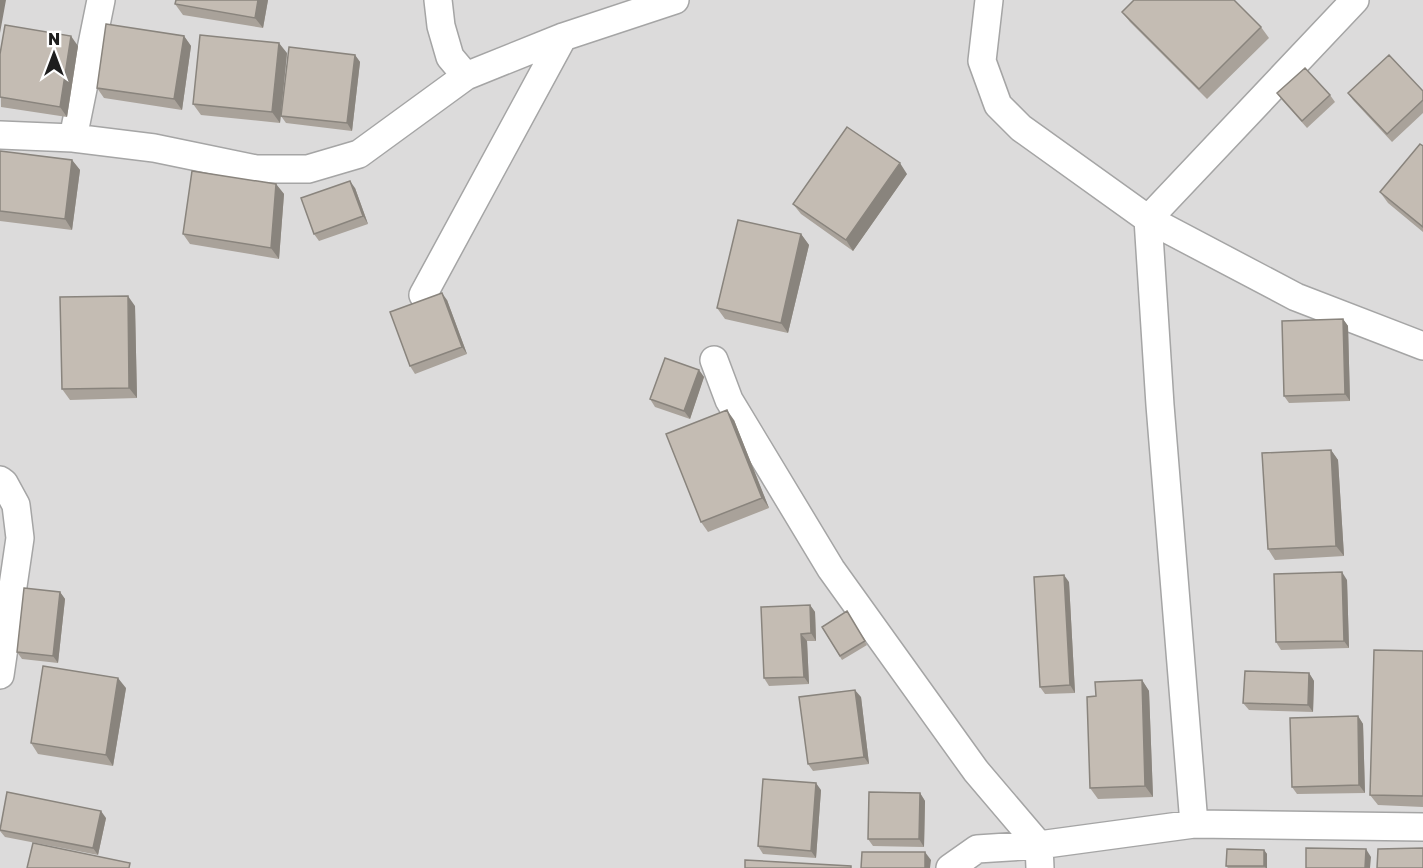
<svg xmlns="http://www.w3.org/2000/svg" width="1423" height="868" viewBox="0 0 1423 868" font-family="'Golos Text',sans-serif">
  <rect width="100%" height="100%" fill="#f0ede4"/>
  <path fill="#dcdbdb" d="M 0,0 L 1423,0 L 1423,868 L 0,868 Z"/>
  <g fill="none" stroke-linecap="round" stroke-linejoin="round">
    <defs>
      <path id="street" d="M 438,0 L 441,26 L 450,57 L 466,76
        M 989,0 L 982,61 L 998,105 L 1021,128 L 1148,219 L 1160,405 L 1194,824
        M 1355,0 L 1148,219 L 1296,297 L 1423,346
        M 0,135 L 73,138 L 154,148 L 256,169 L 308,169 L 359,154 L 466,76 L 563,37 L 675,0
        M 73,138 L 101,0
        M 423,295 L 563,37
        M 714,360 L 729,400 L 831,569 L 976,771 L 1039,845 L 1194,824 L 1423,827
        M 0,480 L 4,483 L 16,505 L 20,538 L 0,675
        M 950,868 L 977,849 L 1039,845 L 1040,868"/>
    </defs>
    <use href="#street" stroke="#a5a5a5" stroke-width="30"/>
    <use href="#street" stroke="#fff" stroke-width="27"/>
  </g>
  <path fill="#a9a29a" d="M 268,0 L 263,28 L 183,15 L 175,4 Z
    M 1122,12 L 1261,27 L 1269,38 L 1207,99 L 1130,22 Z
    M 184,36 L 191,46 L 182,110 L 104,98 L 97,88 Z
    M 78,46 L 67,117 L 1,107 L 0,54 Z
    M 287,53 L 280,123 L 201,115 L 193,104 Z
    M 355,55 L 360,62 L 352,131 L 286,123 L 281,116 Z
    M 1423,91 L 1423,113 L 1392,142 L 1353,100 L 1348,93 Z
    M 1277,93 L 1330,95 L 1335,102 L 1307,128 L 1283,101 Z
    M 1423,146 L 1423,232 L 1388,203 L 1380,192 Z
    M 0,151 L 72,160 L 80,170 L 72,230 L 0,221 Z
    M 907,174 L 853,251 L 801,214 L 793,204 Z
    M 276,184 L 284,194 L 279,259 L 190,244 L 183,234 Z
    M 355,188 L 368,224 L 319,241 L 314,234 Z
    M 801,234 L 809,245 L 788,333 L 725,319 L 717,308 Z
    M 447,300 L 467,354 L 415,374 L 410,366 Z
    M 135,306 L 137,398 L 70,400 L 62,389 Z
    M 1343,319 L 1348,326 L 1350,401 L 1289,403 L 1284,396 Z
    M 699,370 L 704,377 L 690,419 L 655,407 L 650,399 Z
    M 734,420 L 769,508 L 708,532 L 701,522 Z
    M 1331,450 L 1338,460 L 1344,556 L 1275,560 L 1268,549 Z
    M 1347,580 L 1349,648 L 1281,650 L 1276,642 Z
    M 1069,582 L 1075,693 L 1045,694 L 1040,687 Z
    M 60,592 L 65,599 L 58,663 L 22,659 L 17,652 Z
    M 810,605 L 815,612 L 816,641 L 807,641 L 809,684 L 769,686 L 764,678 Z
    M 847,611 L 867,645 L 842,660 L 822,627 Z
    M 1423,651 L 1423,807 L 1378,805 L 1370,795 Z
    M 1309,673 L 1314,681 L 1313,712 L 1249,710 L 1243,703 Z
    M 1142,680 L 1149,691 L 1153,797 L 1098,799 L 1090,788 L 1096,696 Z
    M 126,688 L 113,766 L 38,754 L 31,743 Z
    M 861,697 L 869,764 L 813,771 L 808,764 Z
    M 1358,716 L 1363,724 L 1365,793 L 1297,794 L 1292,787 Z
    M 821,790 L 816,858 L 763,854 L 758,846 Z
    M 920,793 L 925,801 L 924,847 L 873,846 L 868,839 Z
    M 106,818 L 98,855 L 5,837 L 0,831 L 0,827 Z
    M 1264,850 L 1267,854 L 1267,868 L 1228,868 L 1226,866 Z"/>
  <path fill="#89847d" d="M 0,0 L 6,0 L 0,33 Z
    M 258,0 L 268,0 L 263,28 L 255,18 Z
    M 71,36 L 78,46 L 67,117 L 60,107 Z
    M 184,36 L 191,46 L 182,110 L 174,99 Z
    M 279,43 L 287,53 L 280,123 L 272,112 Z
    M 355,55 L 360,62 L 352,131 L 347,123 Z
    M 72,160 L 80,170 L 72,230 L 65,219 Z
    M 900,163 L 907,174 L 853,251 L 846,240 Z
    M 350,181 L 355,188 L 368,224 L 363,216 Z
    M 276,184 L 284,194 L 279,259 L 271,248 Z
    M 801,234 L 809,245 L 788,333 L 781,323 Z
    M 442,293 L 447,300 L 467,354 L 462,347 Z
    M 128,296 L 135,306 L 137,398 L 129,388 Z
    M 1343,319 L 1348,326 L 1350,401 L 1345,394 Z
    M 699,370 L 704,377 L 690,419 L 684,411 Z
    M 727,410 L 734,420 L 769,508 L 762,498 Z
    M 1331,450 L 1338,460 L 1344,556 L 1336,546 Z
    M 1342,572 L 1347,580 L 1349,648 L 1344,641 Z
    M 1064,575 L 1069,582 L 1075,693 L 1070,685 Z
    M 60,592 L 65,599 L 58,663 L 53,656 Z
    M 810,605 L 815,612 L 816,641 L 811,633 Z
    M 801,634 L 807,641 L 809,684 L 804,677 Z
    M 1309,673 L 1314,681 L 1313,712 L 1308,705 Z
    M 118,678 L 126,688 L 113,766 L 106,755 Z
    M 1142,680 L 1149,691 L 1153,797 L 1145,786 Z
    M 855,690 L 861,697 L 869,764 L 864,757 Z
    M 1358,716 L 1363,724 L 1365,793 L 1359,785 Z
    M 816,783 L 821,790 L 816,858 L 811,851 Z
    M 920,793 L 925,801 L 924,847 L 919,839 Z
    M 101,811 L 106,818 L 98,855 L 93,848 Z
    M 1366,849 L 1371,857 L 1370,868 L 1365,868 Z
    M 1264,850 L 1267,854 L 1267,868 L 1266,868 L 1264,866 Z
    M 925,852 L 931,860 L 930,868 L 925,868 Z"/>
  <path fill="#c4bcb3" stroke="#89847d" stroke-width="1.5" d="M 176,0 L 258,0 L 255,18 L 175,4 Z
    M 1134,0 L 1234,0 L 1261,27 L 1199,89 L 1122,12 Z
    M 106,24 L 184,36 L 174,99 L 97,88 Z
    M 5,25 L 71,36 L 60,107 L 0,97 L 0,54 Z
    M 200,35 L 279,43 L 272,112 L 193,104 Z
    M 289,47 L 355,55 L 347,123 L 281,116 Z
    M 1389,55 L 1423,91 L 1423,100 L 1387,134 L 1348,93 Z
    M 1305,68 L 1330,95 L 1302,121 L 1277,93 Z
    M 847,127 L 900,163 L 846,240 L 793,204 Z
    M 1420,144 L 1423,146 L 1423,227 L 1380,192 Z
    M 0,151 L 72,160 L 65,219 L 0,211 Z
    M 192,171 L 276,184 L 271,248 L 183,234 Z
    M 350,181 L 363,216 L 314,234 L 301,198 Z
    M 738,220 L 801,234 L 781,323 L 717,308 Z
    M 442,293 L 462,347 L 410,366 L 390,312 Z
    M 128,296 L 129,388 L 62,389 L 60,297 Z
    M 1343,319 L 1345,394 L 1284,396 L 1282,321 Z
    M 665,358 L 699,370 L 684,411 L 650,399 Z
    M 727,410 L 762,498 L 701,522 L 666,434 Z
    M 1331,450 L 1336,546 L 1268,549 L 1262,453 Z
    M 1342,572 L 1344,641 L 1276,642 L 1274,574 Z
    M 1064,575 L 1070,685 L 1040,687 L 1034,577 Z
    M 24,588 L 60,592 L 53,656 L 17,652 Z
    M 810,605 L 811,633 L 801,634 L 804,677 L 764,678 L 761,607 Z
    M 847,611 L 865,641 L 840,656 L 822,627 Z
    M 1374,650 L 1423,651 L 1423,796 L 1370,795 Z
    M 43,666 L 118,678 L 106,755 L 31,743 Z
    M 1245,671 L 1309,673 L 1308,705 L 1243,703 Z
    M 1142,680 L 1145,786 L 1090,788 L 1087,697 L 1096,696 L 1095,682 Z
    M 855,690 L 864,757 L 808,764 L 799,697 Z
    M 1358,716 L 1359,785 L 1292,787 L 1290,718 Z
    M 763,779 L 816,783 L 811,851 L 758,846 Z
    M 7,792 L 101,811 L 93,848 L 0,830 Z
    M 869,792 L 920,793 L 919,839 L 868,839 Z
    M 33,843 L 130,863 L 129,868 L 27,868 Z
    M 1306,848 L 1366,849 L 1365,868 L 1306,868 Z
    M 1423,848 L 1423,868 L 1377,868 L 1378,849 Z
    M 1227,849 L 1264,850 L 1264,866 L 1226,866 Z
    M 862,852 L 925,852 L 925,868 L 861,868 Z
    M 745,860 L 851,866 L 851,868 L 745,868 Z"/>
  <g transform="translate(54 54)" stroke="#ffffff" stroke-width="4.5" paint-order="stroke">
  <path d="M0-4.5L10 22L0 15L-10 22Z" fill="#1e1e1e"/>
  <text y="-9" font-size="16" font-weight="bold" text-anchor="middle" fill="#1e1e1e">N</text>
  </g>
</svg>
